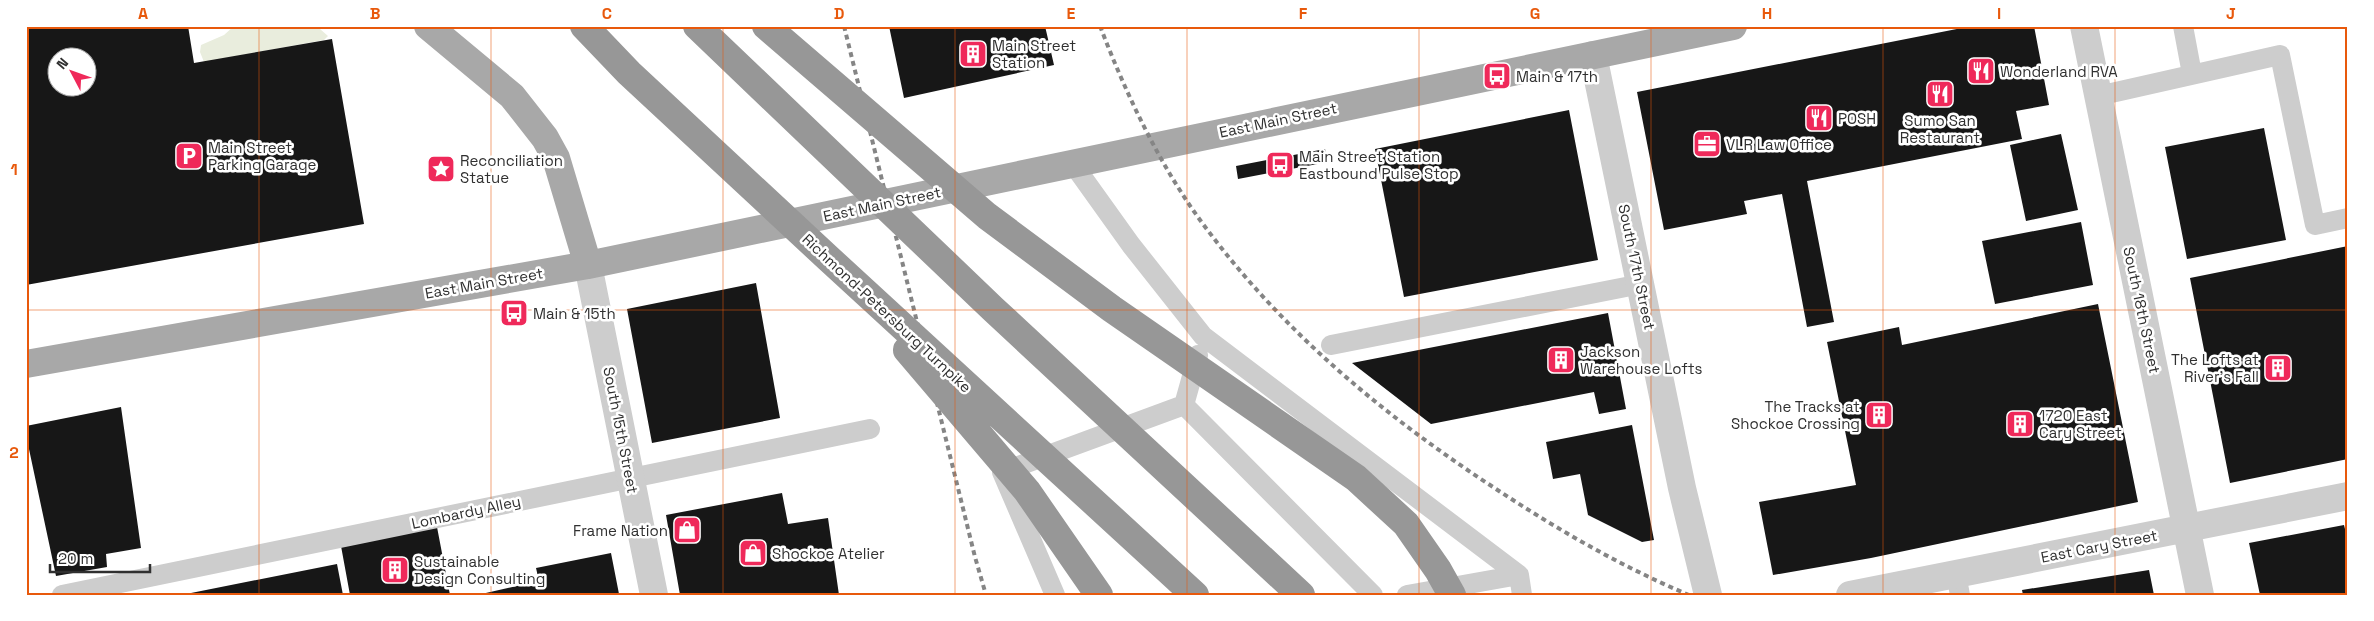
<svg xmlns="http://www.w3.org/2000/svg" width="2374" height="621" viewBox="0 0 2374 621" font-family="'Space Grotesk',sans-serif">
  <rect width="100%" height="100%" fill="#fff"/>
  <path fill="#e9eddd" d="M 234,26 L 308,26 L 320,29 L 328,36 L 324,40 L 204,62 L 200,52 L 201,45 L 224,35 Z"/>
  <path fill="#171717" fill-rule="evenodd" d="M 26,26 L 188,26 L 194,63 L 332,39 L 364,224 L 26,285 ZM 58,58 L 88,58 L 88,88 L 58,88 Z
    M 889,26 L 1045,26 L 1054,65 L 904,98 Z
    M 1972,26 L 2034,26 L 2049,105 L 2016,111 L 2022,139 L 1807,181 L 1834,322 L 1807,327 L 1782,194 L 1744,201 L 1747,214 L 1664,230 L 1637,92 Z
    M 1569,110 L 1598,260 L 1404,297 L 1375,149 Z
    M 2264,128 L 2286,240 L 2187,259 L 2165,147 Z
    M 2061,134 L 2078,210 L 2026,221 L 2010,145 Z
    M 1325,149 L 1328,162 L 1238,179 L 1236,166 Z
    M 2081,222 L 2093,285 L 1995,304 L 1982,241 Z
    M 2348,246 L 2348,459 L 2230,483 L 2190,278 Z
    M 756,283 L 780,418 L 652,443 L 627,309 Z
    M 2098,304 L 2138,502 L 1871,558 L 1773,575 L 1759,502 L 1856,485 L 1827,342 L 1899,327 L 1902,345 Z
    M 1608,313 L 1626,409 L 1599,414 L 1594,392 L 1431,424 L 1352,363 Z
    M 121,407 L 141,548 L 106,554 L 107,567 L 56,576 L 26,435 L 26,426 Z
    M 1632,425 L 1654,540 L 1642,542 L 1588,515 L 1580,474 L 1553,479 L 1546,442 Z
    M 782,493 L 788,524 L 828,518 L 839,595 L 680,595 L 666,515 Z
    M 2344,525 L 2348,541 L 2348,595 L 2260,595 L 2249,543 Z
    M 437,527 L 450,595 L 350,595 L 341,546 Z
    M 611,553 L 619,594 L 477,595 L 539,581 L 536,568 Z
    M 337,564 L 343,595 L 186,595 L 186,594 Z
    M 2149,570 L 2154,595 L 2023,595 L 2022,590 Z"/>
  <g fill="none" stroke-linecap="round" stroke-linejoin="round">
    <path stroke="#cdcdcd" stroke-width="20" d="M 2183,26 L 2192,74
      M 2098,96 L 2280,55 L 2315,225 L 2348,218
      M 1073,164 L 1131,245 L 1203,336 L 1519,575 L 1522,595
      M 1331,345 L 1641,284
      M 1198,355 L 1184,405 L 1373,595
      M 1956,574 L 1960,595
      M 62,595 L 870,429
      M 1055,595 L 1002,472 L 1184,405
      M 1407,595 L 1519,575"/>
    <path stroke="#cdcdcd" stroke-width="28" d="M 2084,26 L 2200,595
      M 1593,55 L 1682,488 L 1708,595
      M 588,265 L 654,595
      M 1850,595 L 2348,496"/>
    <path stroke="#a8a8a8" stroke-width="28" d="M 428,26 L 512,96 L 545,138 L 556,158 L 588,265
      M 26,364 L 588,265 L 1733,26"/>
    <path stroke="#858585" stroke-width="4" stroke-dasharray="5 4" stroke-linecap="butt" d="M 844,26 L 975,557 L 986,595
      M 1100,26 C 1126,94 1160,166 1203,224 C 1282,331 1383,415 1493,487 C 1555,528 1620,566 1689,595"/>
    <path stroke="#979797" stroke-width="28" d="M 584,26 L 629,73 L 828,258 L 1195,595
      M 697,26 L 993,309 L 1301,595
      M 766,26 L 987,216 L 1112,309 L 1356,478 L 1406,524 L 1438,570 L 1452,595
      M 907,350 L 1027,491 L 1099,595"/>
  </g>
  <path fill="none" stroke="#e8590c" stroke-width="1" stroke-opacity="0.55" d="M 259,26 L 259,595M 491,26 L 491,595M 723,26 L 723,595M 955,26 L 955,595M 1187,26 L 1187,595M 1419,26 L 1419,595M 1651,26 L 1651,595M 1883,26 L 1883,595M 2115,26 L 2115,595M 26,310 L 2348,310"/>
  <defs>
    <symbol id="building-square" viewBox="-11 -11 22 22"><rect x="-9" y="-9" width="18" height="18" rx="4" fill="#ef295a" stroke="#fff"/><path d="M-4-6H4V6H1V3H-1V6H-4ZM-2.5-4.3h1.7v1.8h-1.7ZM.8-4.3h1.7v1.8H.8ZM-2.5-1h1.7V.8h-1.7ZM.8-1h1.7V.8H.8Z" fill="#fff"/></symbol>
    <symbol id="restaurant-square" viewBox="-11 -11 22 22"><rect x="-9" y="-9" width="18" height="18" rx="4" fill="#ef295a" stroke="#fff"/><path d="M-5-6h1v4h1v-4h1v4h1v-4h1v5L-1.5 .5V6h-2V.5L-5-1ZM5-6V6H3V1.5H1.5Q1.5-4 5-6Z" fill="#fff"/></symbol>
    <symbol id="bus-square" viewBox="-11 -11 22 22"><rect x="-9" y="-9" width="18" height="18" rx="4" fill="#ef295a" stroke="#fff"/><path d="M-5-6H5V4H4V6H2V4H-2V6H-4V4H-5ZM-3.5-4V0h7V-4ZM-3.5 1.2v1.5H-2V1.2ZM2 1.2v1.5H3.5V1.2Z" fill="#fff"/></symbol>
    <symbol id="office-square" viewBox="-11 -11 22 22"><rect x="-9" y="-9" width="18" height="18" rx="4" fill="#ef295a" stroke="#fff"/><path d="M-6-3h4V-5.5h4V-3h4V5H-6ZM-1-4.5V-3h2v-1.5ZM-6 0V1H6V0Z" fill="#fff"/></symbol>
    <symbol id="parking-square" viewBox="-11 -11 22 22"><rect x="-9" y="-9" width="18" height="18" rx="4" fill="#ef295a" stroke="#fff"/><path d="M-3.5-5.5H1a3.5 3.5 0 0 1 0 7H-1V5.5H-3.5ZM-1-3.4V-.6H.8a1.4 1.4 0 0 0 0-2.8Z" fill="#fff"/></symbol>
    <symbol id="sight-square" viewBox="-11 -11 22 22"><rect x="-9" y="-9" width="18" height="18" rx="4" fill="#ef295a" stroke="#fff"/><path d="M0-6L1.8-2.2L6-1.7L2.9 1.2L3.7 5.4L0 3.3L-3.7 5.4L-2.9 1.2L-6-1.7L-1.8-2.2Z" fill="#fff"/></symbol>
    <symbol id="shop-square" viewBox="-11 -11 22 22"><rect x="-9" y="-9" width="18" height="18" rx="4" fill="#ef295a" stroke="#fff"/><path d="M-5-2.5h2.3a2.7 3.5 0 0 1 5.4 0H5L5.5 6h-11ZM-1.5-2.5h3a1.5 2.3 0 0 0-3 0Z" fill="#fff"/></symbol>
  </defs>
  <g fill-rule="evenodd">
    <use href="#building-square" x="957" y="38" width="32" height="32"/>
    <use href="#restaurant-square" x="1965" y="55" width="32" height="32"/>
    <use href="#bus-square" x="1481" y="60" width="32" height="32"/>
    <use href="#restaurant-square" x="1924" y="78" width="32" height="32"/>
    <use href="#restaurant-square" x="1803" y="102" width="32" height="32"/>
    <use href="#office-square" x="1691" y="128" width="32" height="32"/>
    <use href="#parking-square" x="173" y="140" width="32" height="32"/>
    <use href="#bus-square" x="1264" y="149" width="32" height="32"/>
    <use href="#sight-square" x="425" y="153" width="32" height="32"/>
    <use href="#bus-square" x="498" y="297" width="32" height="32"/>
    <use href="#building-square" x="1545" y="344" width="32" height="32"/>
    <use href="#building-square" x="2262" y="352" width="32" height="32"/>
    <use href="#building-square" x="1863" y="399" width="32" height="32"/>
    <use href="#building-square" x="2004" y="408" width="32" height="32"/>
    <use href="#shop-square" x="671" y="514" width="32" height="32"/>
    <use href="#shop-square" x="737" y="537" width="32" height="32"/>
    <use href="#building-square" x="379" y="554" width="32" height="32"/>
  </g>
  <g text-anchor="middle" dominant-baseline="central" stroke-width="5" stroke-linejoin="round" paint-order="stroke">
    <g font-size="15" fill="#303030" stroke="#fff" text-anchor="start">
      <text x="992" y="45">Main Street<tspan x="992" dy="17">Station</tspan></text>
      <text x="2000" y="71">Wonderland RVA</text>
      <text x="1516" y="76">Main &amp; 17th</text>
      <text x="1838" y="118">POSH</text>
      <text x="1940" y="120" text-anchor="middle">Sumo San<tspan x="1940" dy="17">Restaurant</tspan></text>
      <text x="1726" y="144">VLR Law Office</text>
      <text x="208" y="147">Main Street<tspan x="208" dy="17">Parking Garage</tspan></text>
      <text x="1299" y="156">Main Street Station<tspan x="1299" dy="17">Eastbound Pulse Stop</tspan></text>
      <text x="460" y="160">Reconciliation<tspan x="460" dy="17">Statue</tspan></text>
      <text x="533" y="313">Main &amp; 15th</text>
      <text x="1580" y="351">Jackson<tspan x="1580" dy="17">Warehouse Lofts</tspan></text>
      <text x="2259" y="359" text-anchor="end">The Lofts at<tspan x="2259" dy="17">River's Fall</tspan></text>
      <text x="1860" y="406" text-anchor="end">The Tracks at<tspan x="1860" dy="17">Shockoe Crossing</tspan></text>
      <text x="2039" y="415">1720 East<tspan x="2039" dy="17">Cary Street</tspan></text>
      <text x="668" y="530" text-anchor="end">Frame Nation</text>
      <text x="772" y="553">Shockoe Atelier</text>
      <text x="414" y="561">Sustainable<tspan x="414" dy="17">Design Consulting</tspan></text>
    </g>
    <g font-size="15" fill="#303030" stroke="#fff">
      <text transform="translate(1278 120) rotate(-12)">East Main Street</text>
      <text transform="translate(882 204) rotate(-12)">East Main Street</text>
      <text transform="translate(1637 267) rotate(78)">South 17th Street</text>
      <text transform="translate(484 283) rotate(-10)">East Main Street</text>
      <text transform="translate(2142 310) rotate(78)">South 18th Street</text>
      <text transform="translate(887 313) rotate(43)">Richmond-Petersburg Turnpike</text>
      <text transform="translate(621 430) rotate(79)">South 15th Street</text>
      <text transform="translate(466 512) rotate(-12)">Lombardy Alley</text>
      <text transform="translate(2099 546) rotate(-11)">East Cary Street</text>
    </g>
  </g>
  <rect width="2374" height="621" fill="none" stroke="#ffffff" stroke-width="55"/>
  <g transform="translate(72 72) rotate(311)"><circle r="24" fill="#ffffff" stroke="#acacac"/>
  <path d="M0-4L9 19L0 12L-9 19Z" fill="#ef295a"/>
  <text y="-8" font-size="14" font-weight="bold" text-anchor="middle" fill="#303030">N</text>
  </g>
  <path d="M50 564v8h100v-8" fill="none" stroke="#303030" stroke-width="2.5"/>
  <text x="58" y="564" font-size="15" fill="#303030" stroke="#ffffff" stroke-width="4" paint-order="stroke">20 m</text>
  <rect x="28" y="28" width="2318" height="566" fill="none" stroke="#e8590c" stroke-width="2"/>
  <g font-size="16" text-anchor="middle" font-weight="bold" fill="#e8590c">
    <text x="143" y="19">A</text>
    <text x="375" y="19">B</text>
    <text x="607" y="19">C</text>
    <text x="839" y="19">D</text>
    <text x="1071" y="19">E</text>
    <text x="1303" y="19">F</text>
    <text x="1535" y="19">G</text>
    <text x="1767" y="19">H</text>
    <text x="1999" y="19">I</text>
    <text x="2231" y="19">J</text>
    <text x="14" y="175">1</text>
    <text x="14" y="458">2</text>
  </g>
</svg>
